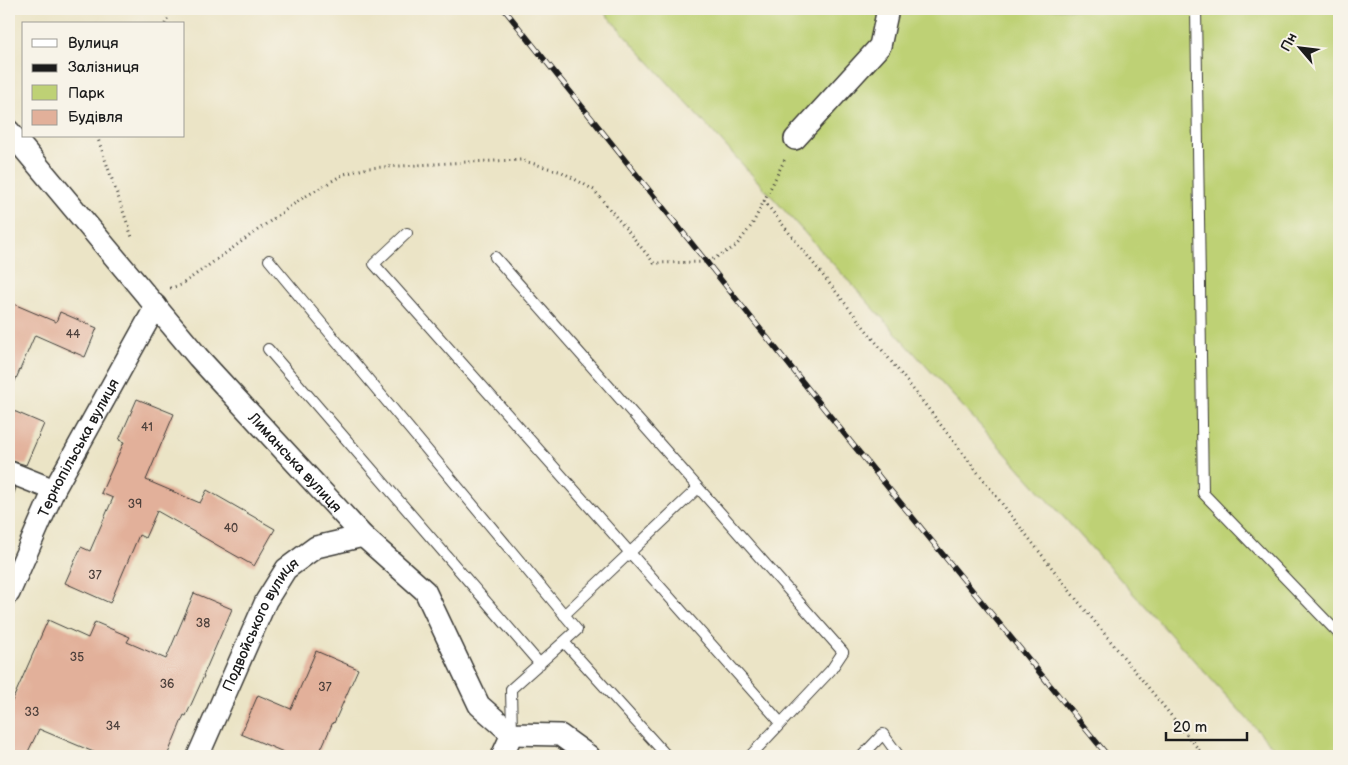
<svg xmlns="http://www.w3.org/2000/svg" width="1348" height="765" viewBox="0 0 1348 765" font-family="'Balsamiq Sans',sans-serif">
  <rect width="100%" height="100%" fill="#f7f3e8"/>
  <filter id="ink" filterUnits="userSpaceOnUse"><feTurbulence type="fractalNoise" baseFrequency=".02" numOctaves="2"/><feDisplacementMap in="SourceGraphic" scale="10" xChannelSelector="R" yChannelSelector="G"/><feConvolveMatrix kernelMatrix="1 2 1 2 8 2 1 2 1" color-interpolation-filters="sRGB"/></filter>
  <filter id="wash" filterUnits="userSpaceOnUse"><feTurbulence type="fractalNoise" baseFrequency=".0096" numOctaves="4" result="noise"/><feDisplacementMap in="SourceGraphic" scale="20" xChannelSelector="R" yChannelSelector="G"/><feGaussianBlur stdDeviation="1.12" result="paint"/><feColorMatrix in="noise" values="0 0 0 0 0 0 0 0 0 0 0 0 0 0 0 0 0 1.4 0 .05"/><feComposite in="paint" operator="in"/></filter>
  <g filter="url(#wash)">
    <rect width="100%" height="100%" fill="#ebe4c6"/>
    <path fill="#bed175" stroke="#6d7648" d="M 601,9 L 1339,9 L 1339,756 L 1281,756 Z"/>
    <g id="blocks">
      <path fill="#e2b09a" d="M 9,302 L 56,322 L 60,312 L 97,328 L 85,357 L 35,335 L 9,395 Z
        M 137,399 L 174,414 L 146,480 L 200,503 L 207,490 L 275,529 L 254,566 L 157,511 L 145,538 L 139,535 L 110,603 L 65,583 L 81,547 L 90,551 L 113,498 L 101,493 L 124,442 L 119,440 Z
        M 9,409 L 44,424 L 26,465 L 9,460 Z
        M 9,485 L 16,488 L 9,506 Z
        M 194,593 L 232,609 L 203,676 L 204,676 L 186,716 L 184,715 L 167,756 L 103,756 L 39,729 L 26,756 L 9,756 L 9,708 L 48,620 L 88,638 L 95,622 L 130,637 L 127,642 L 166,659 Z
        M 316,651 L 358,669 L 334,723 L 333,722 L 318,756 L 293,756 L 241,734 L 258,695 L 291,709 Z"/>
    </g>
  </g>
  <g filter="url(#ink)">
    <use href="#blocks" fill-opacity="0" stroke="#3b3a36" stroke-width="1"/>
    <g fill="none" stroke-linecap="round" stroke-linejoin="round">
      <defs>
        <path id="lane" d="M 1196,9 L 1203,493 L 1339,634
          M 407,233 L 374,264 L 781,723
          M 495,257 L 843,652 L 831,670 L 750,756
          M 269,260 L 577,630 L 511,689 L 512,733
          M 268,349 L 540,664
          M 564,615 L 698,488
          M 564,642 L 667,756
          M 862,756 L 883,734 L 899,756"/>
        <g id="street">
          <path id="s1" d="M 9,131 L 198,357 L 363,536 L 425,591 L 479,705 L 512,734 L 560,735 L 589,756"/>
          <path d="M 795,139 L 880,46 L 888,9"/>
          <path d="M 9,472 L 54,490"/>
          <path id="s2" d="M 9,593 L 54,490 L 156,306"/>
          <path id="s3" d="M 198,756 L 266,601 L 286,569 L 316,547 L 363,536"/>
          <path d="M 502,756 L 512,734"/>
        </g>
      </defs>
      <use href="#lane" stroke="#3b3a36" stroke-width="12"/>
      <use href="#street" stroke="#3b3a36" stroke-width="24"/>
      <path stroke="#3b3a36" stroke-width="3" stroke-dasharray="1 4" stroke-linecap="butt" d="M 165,24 L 171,9
        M 97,136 L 133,240
        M 764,201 L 909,384 L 1073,595 L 1204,756
        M 170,288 L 181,285 L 301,199 L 344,174 L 368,168 L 467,162 L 521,160 L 562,172 L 594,190 L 654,263 L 708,262 L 736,246 L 752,225 L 785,159"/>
      <use href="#lane" stroke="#fff" stroke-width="10"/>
      <use href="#street" stroke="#fff" stroke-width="21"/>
      <defs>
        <path id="rail" d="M 504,9 L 854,446 L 1108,756"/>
      </defs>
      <use href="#rail" stroke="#1c1c1c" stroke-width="5.5"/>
      <use href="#rail" stroke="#f7f3e8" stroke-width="4" stroke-dasharray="11" stroke-linecap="butt"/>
    </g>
  </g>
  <g text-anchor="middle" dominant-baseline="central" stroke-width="4" stroke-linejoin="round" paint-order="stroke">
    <g font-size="12" fill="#4e413c">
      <text x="73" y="334">44</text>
      <text x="147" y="427">41</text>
      <text x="135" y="504">39</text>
      <text x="231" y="528">40</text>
      <text x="95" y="575">37</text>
      <text x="203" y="623">38</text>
      <text x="77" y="657">35</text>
      <text x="167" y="684">36</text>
      <text x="325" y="687">37</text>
      <text x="32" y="712">33</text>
      <text x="113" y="726">34</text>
    </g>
    <g font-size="15" fill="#1c1c1c" stroke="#f7f3e8">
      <text stroke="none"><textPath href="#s2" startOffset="161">Тернопільська вулиця</textPath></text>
      <text stroke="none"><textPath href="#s1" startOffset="438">Лиманська вулиця</textPath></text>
      <text stroke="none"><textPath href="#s3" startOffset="146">Подвойського вулиця</textPath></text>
    </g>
  </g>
  <rect width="1348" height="765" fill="none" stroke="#f7f3e8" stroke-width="30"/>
  <rect x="22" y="22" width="162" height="115" fill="#f7f3e8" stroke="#9f9d96"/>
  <rect x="32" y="39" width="25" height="8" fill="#ffffff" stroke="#9f9d96"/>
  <text x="68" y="48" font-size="15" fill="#1c1c1c">Вулиця</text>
  <rect x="32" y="64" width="25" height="8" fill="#1c1c1c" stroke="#9f9d96"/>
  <text x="68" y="72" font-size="15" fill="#1c1c1c">Залізниця</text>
  <rect x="32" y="85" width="25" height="15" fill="#bed175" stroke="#9f9d96"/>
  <text x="68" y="98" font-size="15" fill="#1c1c1c">Парк</text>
  <rect x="32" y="110" width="25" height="15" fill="#e2b09a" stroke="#9f9d96"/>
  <text x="68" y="122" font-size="15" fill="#1c1c1c">Будівля</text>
  <g transform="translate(1300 48) rotate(298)" stroke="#f7f3e8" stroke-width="4" paint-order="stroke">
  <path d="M0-4L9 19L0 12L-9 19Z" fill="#1c1c1c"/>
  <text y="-8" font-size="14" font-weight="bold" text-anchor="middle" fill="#1c1c1c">Пн</text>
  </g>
  <path d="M1166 732v8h81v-8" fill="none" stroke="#1c1c1c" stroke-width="2.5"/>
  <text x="1173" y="732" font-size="15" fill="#1c1c1c" stroke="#f7f3e8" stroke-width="4" paint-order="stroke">20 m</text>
</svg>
